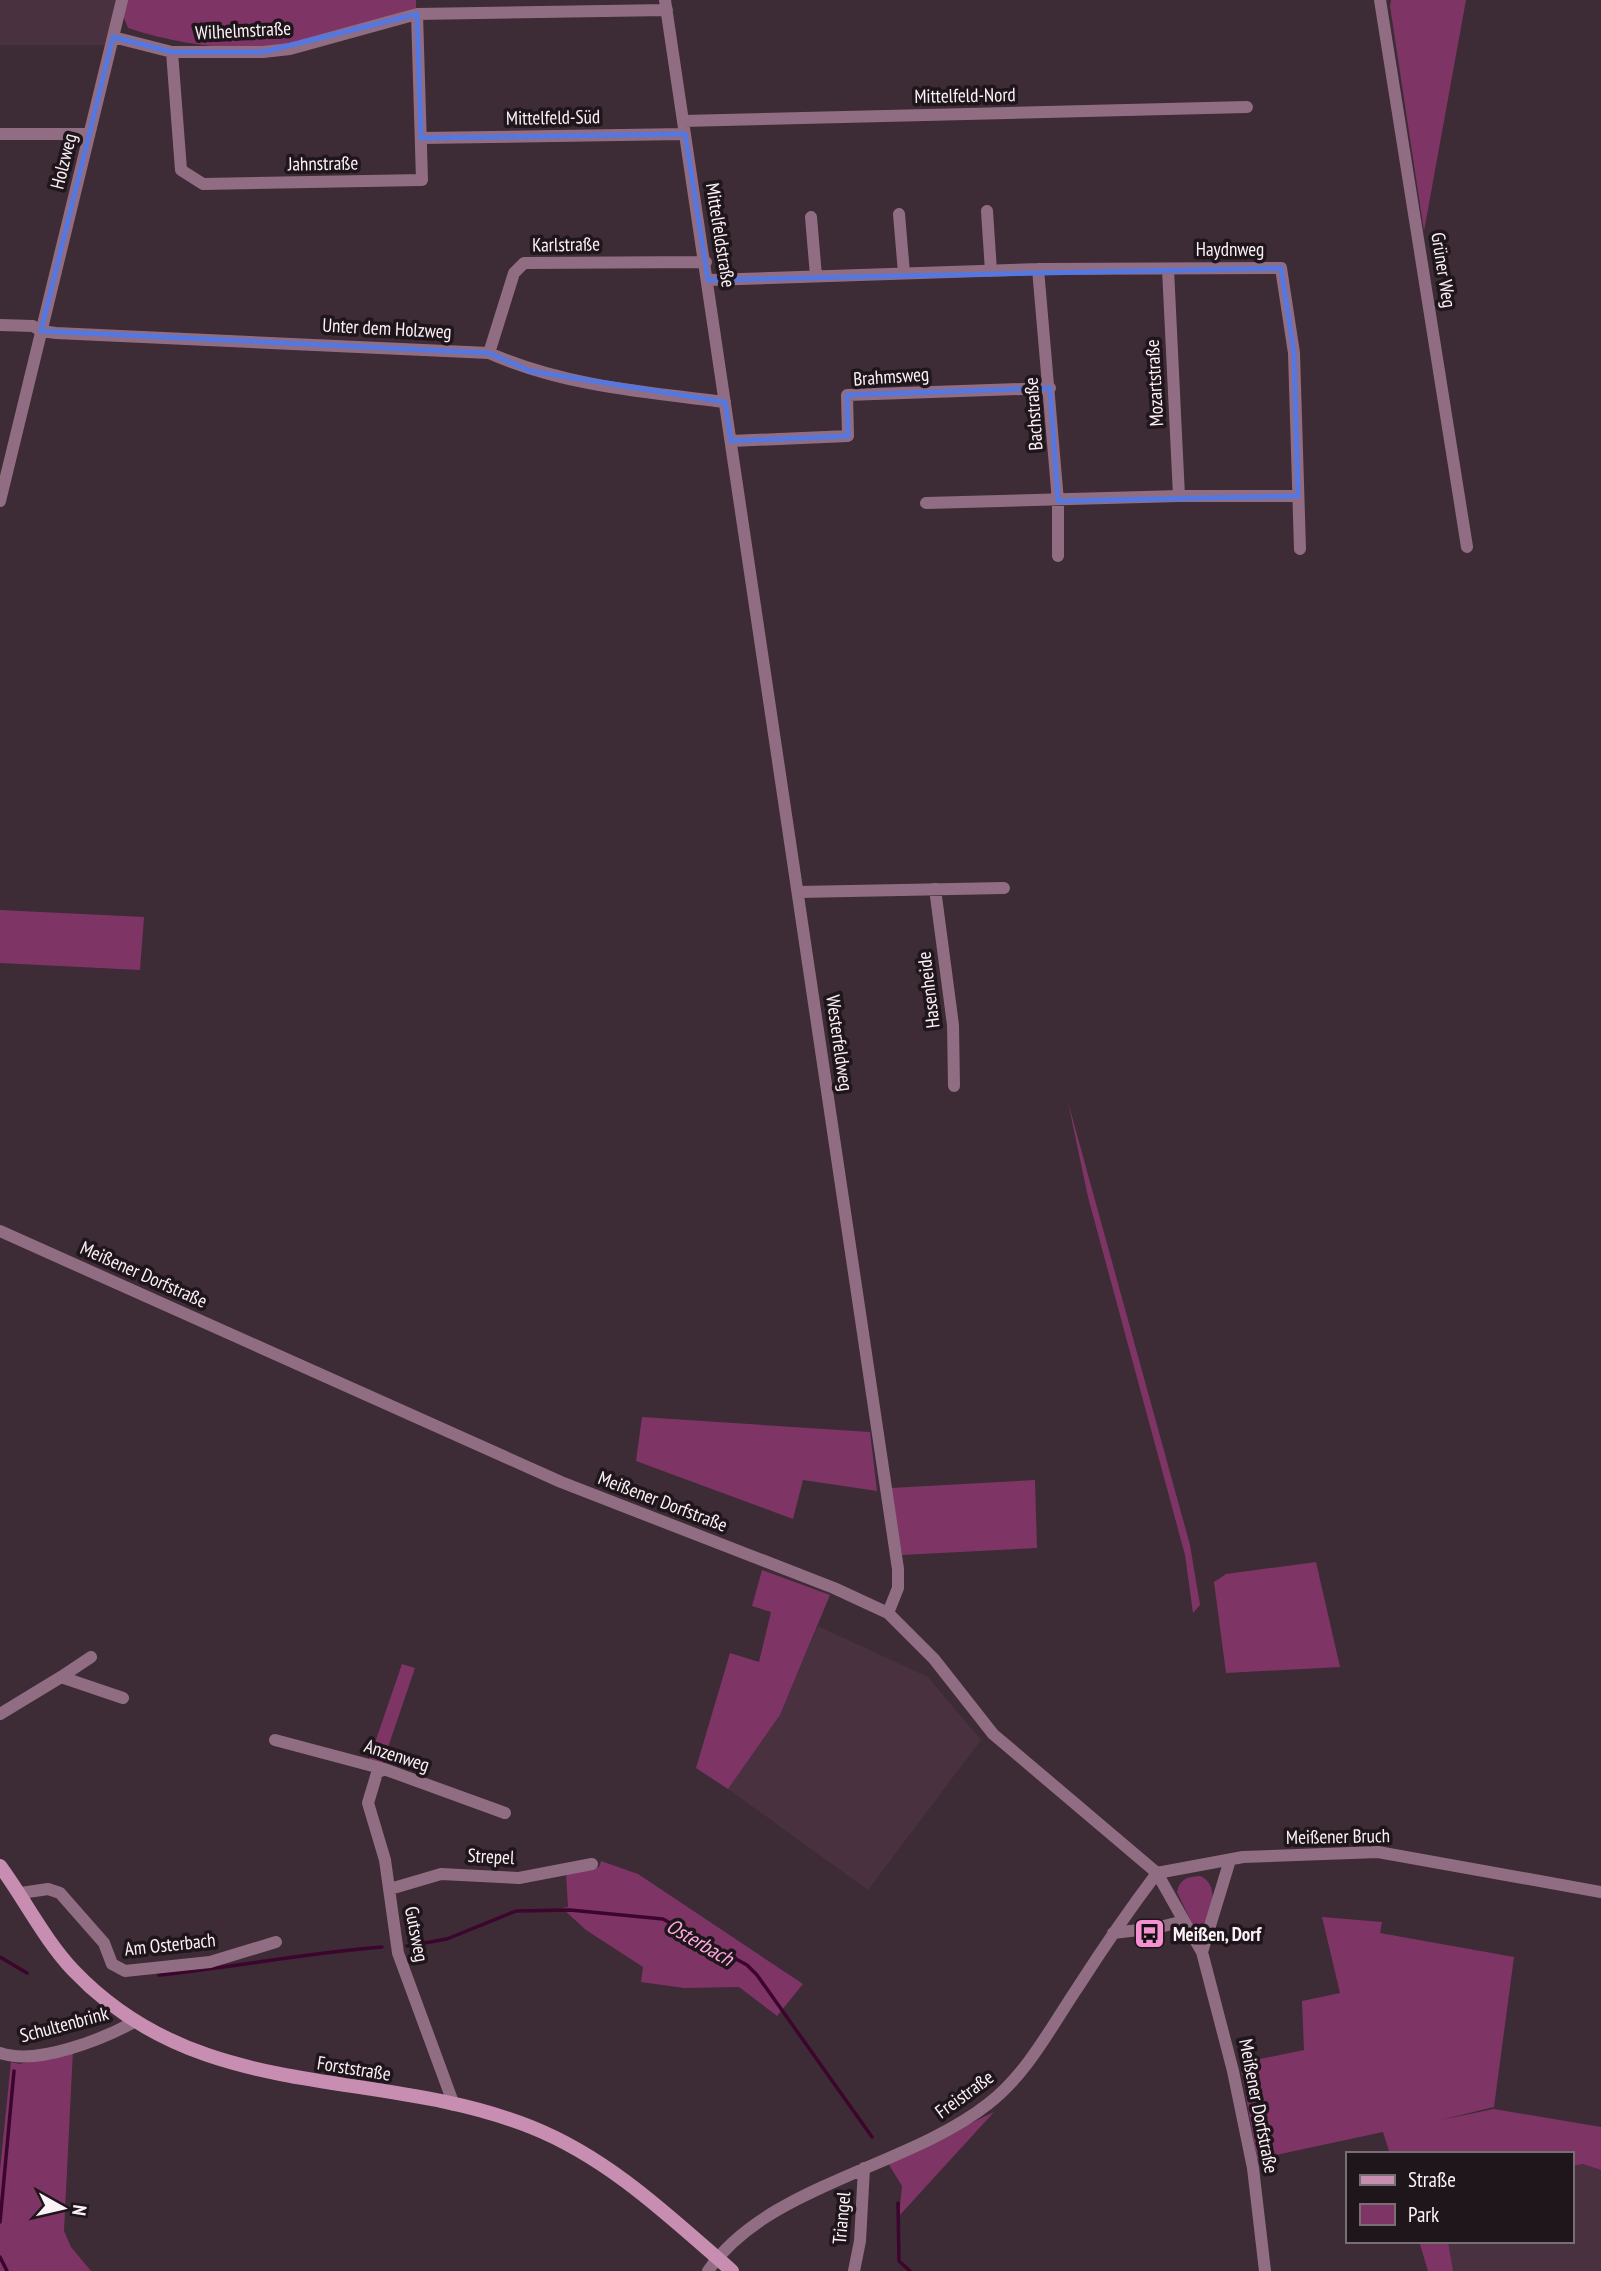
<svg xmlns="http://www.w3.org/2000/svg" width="1601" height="2271" viewBox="0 0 1601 2271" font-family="'PT Sans Narrow',sans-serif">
  <rect width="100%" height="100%" fill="#3d2b36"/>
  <path fill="#4a3140" d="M 0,0 L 117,0 L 107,45 L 0,45 Z
    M 818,1626 L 928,1677 L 981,1740 L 868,1890 L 728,1789 L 780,1715 Z
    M 1583,2164 L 1601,2170 L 1601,2271 L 1453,2271 L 1448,2241 L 1571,2241 L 1571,2166 Z"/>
  <path fill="#7e3566" d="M 117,0 L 416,0 L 416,8 C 375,20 328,39 287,45 C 237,53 176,44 128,28 Z
    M 1391,0 L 1466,0 L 1424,231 L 1390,6 Z
    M 0,910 L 144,917 L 140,970 L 0,963 Z
    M 1068,1102 L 1190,1545 L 1200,1605 L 1193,1613 L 1185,1555 L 1088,1197 Z
    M 642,1417 L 870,1432 L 877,1491 L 803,1480 L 793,1519 L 636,1461 Z
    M 1035,1480 L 1037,1548 L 902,1555 L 891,1488 Z
    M 1316,1562 L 1340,1667 L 1226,1673 L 1214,1582 L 1226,1574 Z
    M 762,1570 L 830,1595 L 780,1715 L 728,1789 L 696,1768 L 730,1653 L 759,1662 L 771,1612 L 752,1606 Z
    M 402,1664 L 415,1668 L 382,1765 L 369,1760 Z
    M 601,1861 L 638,1874 L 803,1984 L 777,2016 L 739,1987 L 684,1988 L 641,1982 L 643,1967 L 586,1930 L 562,1908 L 568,1907 L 566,1873 L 599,1867 Z
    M 1200,1876 C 1221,1884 1212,1918 1200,1931 L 1195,1930 L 1177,1892 C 1180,1879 1187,1877 1200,1876 Z
    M 1322,1917 L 1382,1922 L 1380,1933 L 1514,1957 L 1494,2107 L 1440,2120 L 1494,2109 L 1601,2127 L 1601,2170 L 1583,2164 L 1571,2166 L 1571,2154 L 1390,2154 L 1383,2132 L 1257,2159 L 1240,2063 L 1304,2050 L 1302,2001 L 1340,1993 Z
    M 73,2050 L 64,2231 L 71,2247 L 91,2271 L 0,2271 L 0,2170 L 11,2062 L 20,2064 Z
    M 994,2112 L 899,2216 L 902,2186 L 888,2163 Z
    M 1419,2241 L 1448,2241 L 1453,2271 L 1428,2271 Z"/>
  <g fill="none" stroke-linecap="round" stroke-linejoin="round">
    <path stroke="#3c052d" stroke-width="3.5" d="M 407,1946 L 447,1939 L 516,1911 L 570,1910 L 663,1919 L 747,1965 L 757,1975 L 872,2137
      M 0,1957 L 27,1973
      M 159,1975 C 234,1967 307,1953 382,1947
      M 898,2203 L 899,2261 L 910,2271
      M 0,2222 L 14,2071
      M 0,2257 L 7,2271"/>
    <path stroke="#916d83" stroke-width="12" d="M 665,0 L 898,1569 L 898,1588 L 888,1613
      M 1380,0 L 1467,547
      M 113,37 L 172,52 L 263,52 L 290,49 L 417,14 L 667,10
      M 172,52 L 181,170 L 203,184 L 422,180 L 417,14
      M 683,121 L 1247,107
      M 0,134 L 89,134
      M 421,138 L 685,134
      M 987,211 L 991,271
      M 899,214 L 904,273
      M 811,217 L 816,276
      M 1038,269 L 1058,501 L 1058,556
      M 1168,269 L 1179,496
      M 708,280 L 1038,269 L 1281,268 L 1294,353 L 1300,549
      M 0,325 L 33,326 L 41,331 L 56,333 L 489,353 C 564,386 644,392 725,402
      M 489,353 L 514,273 L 524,263 L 706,262
      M 731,441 L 848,436 L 847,395 L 1050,388
      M 0,501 L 122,0
      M 926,503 L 1179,496 L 1298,496
      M 935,889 L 953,1025 L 954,1086
      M 798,892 L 1004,888
      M 0,1231 L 561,1482 L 834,1588 L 888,1613 L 934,1659 L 993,1734 L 1157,1873 L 1184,1921 L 1202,1952 L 1233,2071 L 1253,2168 L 1265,2271
      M 61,1677 L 91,1657
      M 0,1714 L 61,1677 L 123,1698
      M 275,1740 L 384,1769 L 505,1813
      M 384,1769 L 377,1773 L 368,1803 L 385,1860 L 398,1953 L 454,2105
      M 1157,1873 L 1243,1857 L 1378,1852 L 1601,1892
      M 390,1889 L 441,1874 L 519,1878 L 592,1864
      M 21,1893 L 48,1889 L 60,1893 L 104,1943 L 112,1964 L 125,1971 L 210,1962 L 276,1942
      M 1113,1933 L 1156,1928 L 1184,1921
      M 1202,1952 L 1230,1860
      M 0,2053 C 37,2066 103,2039 136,2021
      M 708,2271 C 765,2186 908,2167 988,2104 C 1027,2074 1051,2027 1078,1987 C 1103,1948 1129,1910 1157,1873
      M 854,2271 L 860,2241 L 864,2168"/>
    <path stroke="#c78eb1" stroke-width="14" d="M 0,1866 C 25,1900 44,1939 73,1970 C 202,2106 375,2065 531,2127 C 609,2158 670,2217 732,2271"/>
  </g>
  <path fill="none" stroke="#5577e0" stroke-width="5" stroke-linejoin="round" d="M 417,14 L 421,138 L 685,134 L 708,280 L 1281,268 L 1294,353 L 1298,496 L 1058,501 L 1050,388 L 847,395 L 848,436 L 731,441 L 725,402 L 530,371 L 489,353 L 41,331 L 113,37 L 172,52 L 263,52 Z"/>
  <defs>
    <symbol id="bus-square" viewBox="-11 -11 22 22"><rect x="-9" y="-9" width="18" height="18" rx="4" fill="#f590d1" stroke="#1f161b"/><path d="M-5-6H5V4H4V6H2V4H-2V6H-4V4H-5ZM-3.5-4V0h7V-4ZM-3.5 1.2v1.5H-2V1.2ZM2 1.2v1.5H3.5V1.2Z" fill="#111"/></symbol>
  </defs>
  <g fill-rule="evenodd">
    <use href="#bus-square" x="1132" y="1916" width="35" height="35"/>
  </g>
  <g text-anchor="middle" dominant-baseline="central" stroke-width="7" stroke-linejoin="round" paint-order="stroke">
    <g font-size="19" fill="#fdf1f8" stroke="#1f161b">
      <text transform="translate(243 30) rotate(-3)">Wilhelmstraße</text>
      <text transform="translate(965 95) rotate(-1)">Mittelfeld-Nord</text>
      <text transform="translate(553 117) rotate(-1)">Mittelfeld-Süd</text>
      <text transform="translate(63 161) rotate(-76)">Holzweg</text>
      <text transform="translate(323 163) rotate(-1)">Jahnstraße</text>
      <text transform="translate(721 235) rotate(81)">Mittelfeldstraße</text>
      <text transform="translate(566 244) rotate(-1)">Karlstraße</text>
      <text x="1230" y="249">Haydnweg</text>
      <text transform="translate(1444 270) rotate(81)">Grüner Weg</text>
      <text transform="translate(387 328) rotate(3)">Unter dem Holzweg</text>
      <text transform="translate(891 376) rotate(-4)">Brahmsweg</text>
      <text transform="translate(1154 383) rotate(-93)">Mozartstraße</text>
      <text transform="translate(1033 414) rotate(-94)">Bachstraße</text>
      <text transform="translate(928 990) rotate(-97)">Hasenheide</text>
      <text transform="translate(840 1043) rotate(82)">Westerfeldweg</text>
      <text transform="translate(144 1274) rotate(24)">Meißener Dorfstraße</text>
      <text transform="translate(663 1501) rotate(21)">Meißener Dorfstraße</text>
      <text transform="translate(397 1755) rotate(18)">Anzenweg</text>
      <text transform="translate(1338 1836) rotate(-1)">Meißener Bruch</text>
      <text transform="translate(491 1856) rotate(3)">Strepel</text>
      <text transform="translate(417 1934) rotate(79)">Gutsweg</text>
      <text transform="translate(170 1944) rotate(-6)">Am Osterbach</text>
      <text transform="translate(64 2024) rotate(-15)">Schultenbrink</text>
      <text transform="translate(354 2068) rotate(9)">Forststraße</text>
      <text transform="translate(964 2094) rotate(-36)">Freistraße</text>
      <text transform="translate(1259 2106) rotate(79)">Meißener Dorfstraße</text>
      <text transform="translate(841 2218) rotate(-85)">Triangel</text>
    </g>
    <g font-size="19" font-weight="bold" fill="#fdf1f8" stroke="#1f161b" text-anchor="start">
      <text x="1173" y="1934">Meißen, Dorf</text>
    </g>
    <g font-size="21" font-style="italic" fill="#fea8de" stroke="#1f161b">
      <text transform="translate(700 1942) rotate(30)">Osterbach</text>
    </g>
  </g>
  <rect x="1346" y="2152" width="228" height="91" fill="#1f161b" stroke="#786e73" stroke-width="2"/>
  <rect x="1360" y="2175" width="35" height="10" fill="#c78eb1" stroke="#786e73" stroke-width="2"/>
  <text x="1408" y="2187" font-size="21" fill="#fdf1f8">Straße</text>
  <rect x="1360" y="2204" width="35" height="21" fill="#7e3566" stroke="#786e73" stroke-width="2"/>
  <text x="1408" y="2222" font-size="21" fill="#fdf1f8">Park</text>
  <g transform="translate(63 2208) rotate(98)" stroke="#1f161b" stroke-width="5" paint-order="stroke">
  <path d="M0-5L12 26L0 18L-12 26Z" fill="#fdf1f8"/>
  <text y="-10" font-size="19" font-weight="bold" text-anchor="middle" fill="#fdf1f8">N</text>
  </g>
</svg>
